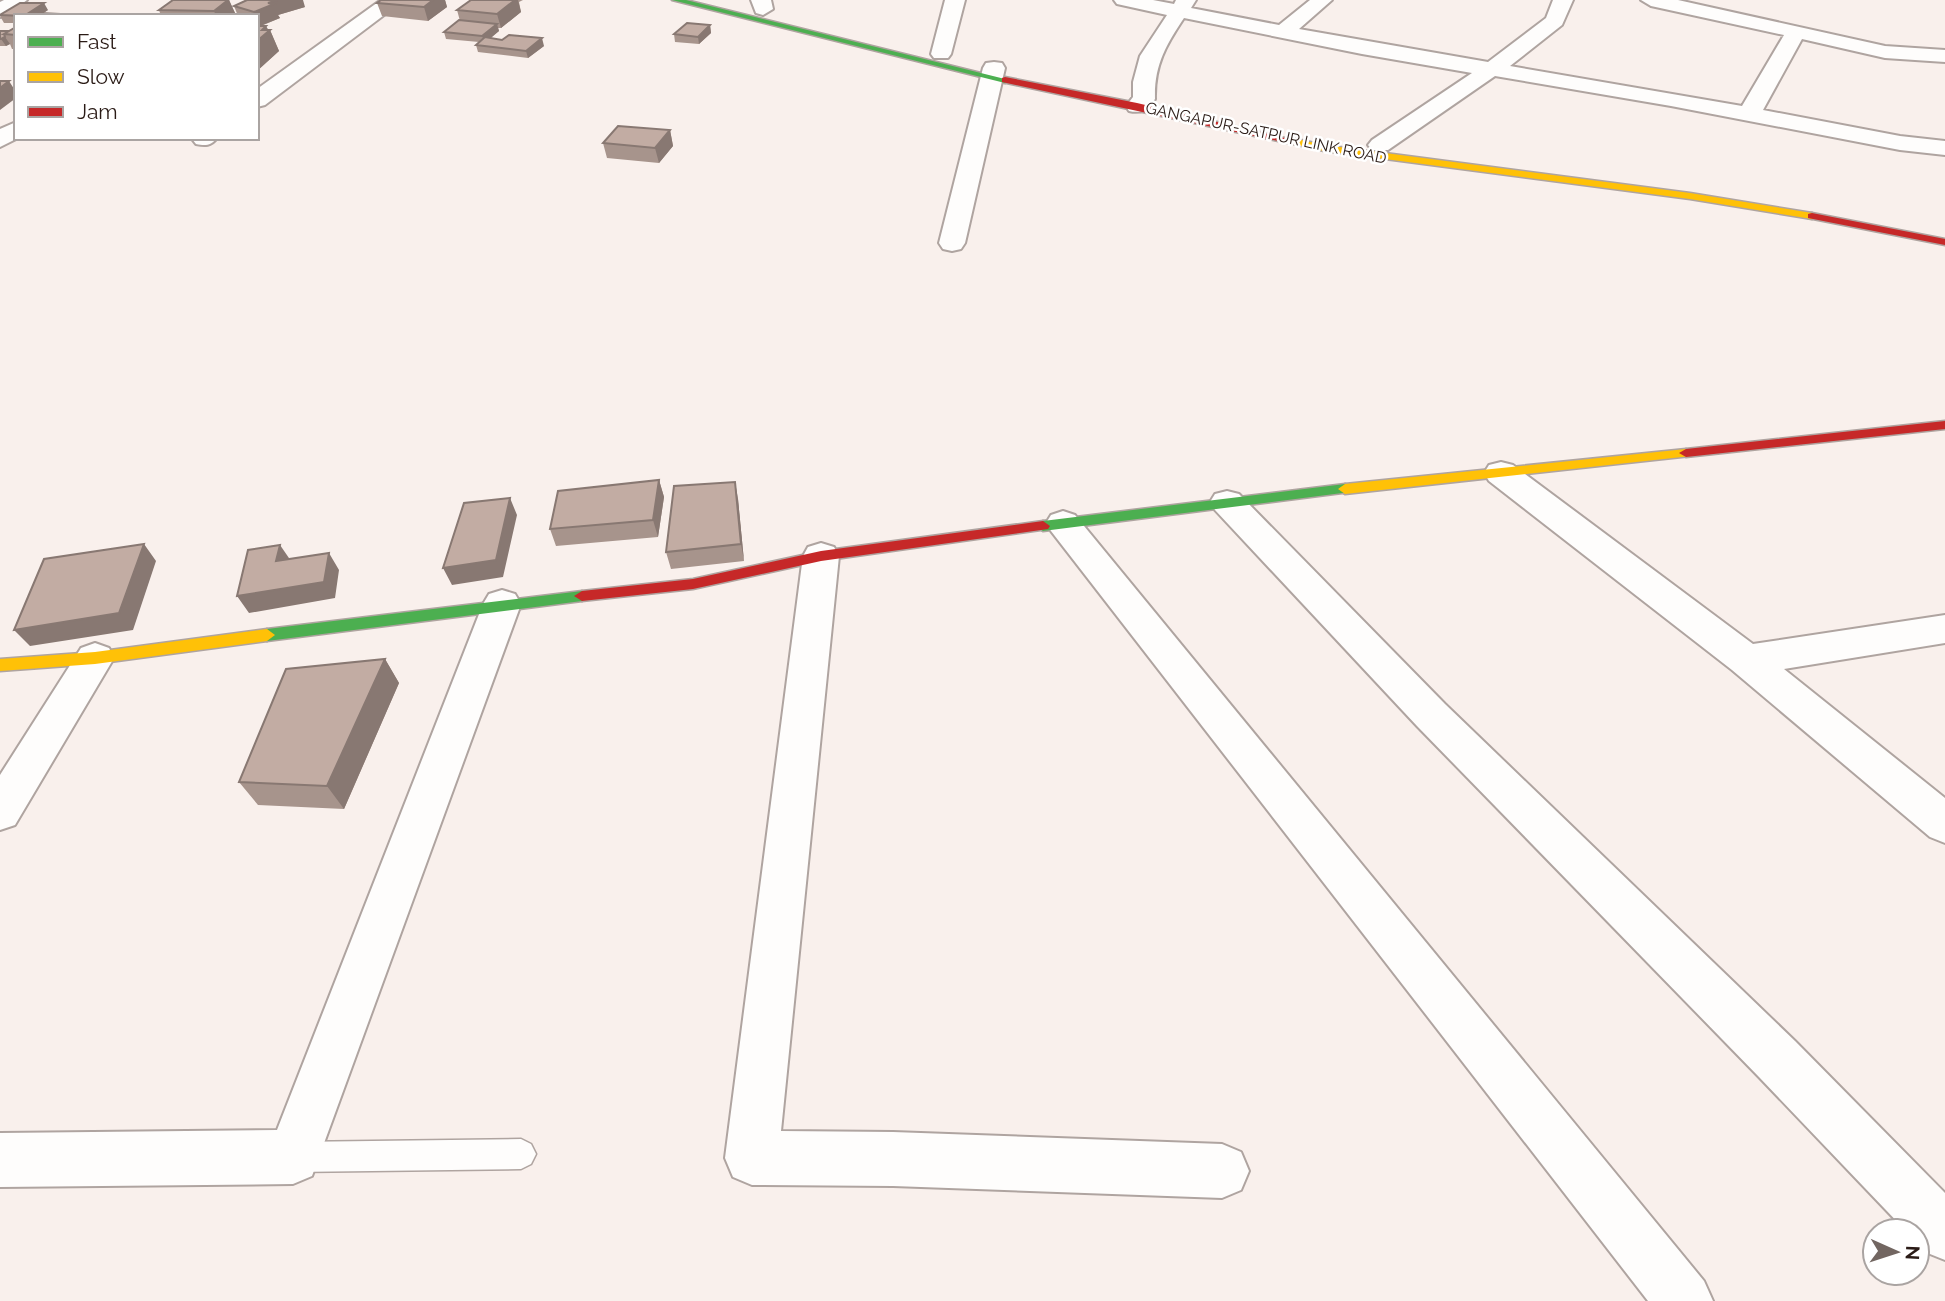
<svg xmlns="http://www.w3.org/2000/svg" width="1945" height="1301" viewBox="0 0 1945 1301" font-family="Raleway,sans-serif">
  <rect width="100%" height="100%" fill="#f9f0ec"/>
  <g fill="none" stroke-linecap="round" stroke-linejoin="round">
    <defs>
      <path id="lane" d="M 521,1139 L 531,1144 L 536,1154 L 531,1164 L 521,1169 L 293,1172 L 283,1167 L 278,1157 L 283,1147 L 293,1142 Z"/>
      <path id="street" d="M 4,0 L 27,0 L 7,15 L 0,17 L 0,2 Z
        M 381,0 L 404,0 L 265,105 L 257,107 L 257,89 Z
        M 751,0 L 771,0 L 773,9 L 763,15 L 756,13 Z
        M 945,0 L 965,0 L 951,54 L 948,58 L 934,58 L 931,54 Z
        M 1114,0 L 1153,0 L 1174,4 L 1176,0 L 1196,0 L 1191,8 L 1279,25 L 1310,0 L 1332,0 L 1299,29 L 1488,62 L 1546,18 L 1553,0 L 1573,0 L 1562,25 L 1510,66 L 1742,106 L 1784,35 L 1651,6 L 1641,0 L 1678,0 L 1885,46 L 1945,50 L 1945,62 L 1885,58 L 1802,39 L 1763,110 L 1900,136 L 1945,141 L 1945,155 L 1900,150 L 1671,106 L 1495,76 L 1388,150 L 1372,150 L 1368,145 L 1372,140 L 1472,73 L 1362,54 L 1184,18 C 1166,45 1154,65 1155,99 C 1148,109 1142,114 1129,111 L 1126,106 L 1133,97 L 1133,82 L 1140,56 L 1167,15 L 1117,4 Z
        M 994,62 L 1002,63 L 1005,68 L 965,243 L 961,249 L 952,251 L 943,249 L 939,243 L 983,68 L 986,63 Z
        M 16,122 L 16,138 L 18,138 L 0,147 L 0,129 Z
        M 217,138 C 211,146 205,146 196,144 L 192,139 Z
        M 1501,462 L 1513,465 L 1753,644 L 1945,615 L 1945,643 L 1784,669 L 1945,798 L 1945,843 L 1930,837 L 1732,670 L 1489,481 L 1484,473 L 1489,465 Z
        M 1227,491 L 1239,494 L 1445,704 L 1795,1041 L 1945,1193 L 1945,1260 L 1925,1252 L 1917,1243 L 1917,1231 L 1906,1231 L 1759,1077 L 1417,726 L 1215,510 L 1210,502 L 1215,494 Z
        M 1063,511 L 1075,515 L 1704,1281 L 1713,1301 L 1648,1301 L 1051,531 L 1046,523 L 1051,515 Z
        M 821,543 L 834,547 L 839,556 L 781,1131 L 893,1132 L 1222,1144 L 1241,1152 L 1249,1171 L 1241,1190 L 1222,1198 L 893,1186 L 752,1185 L 733,1177 L 725,1158 L 803,556 L 808,547 Z
        M 502,590 L 515,594 L 521,604 L 312,1176 L 293,1184 L 0,1187 L 0,1133 L 277,1130 L 483,604 L 489,594 Z
        M 95,643 L 109,648 L 114,658 L 15,825 L 0,830 L 0,775 L 81,648 Z"/>
      <path id="fast" d="M 672,0 L 686,0 L 1009,80 L 1005,83 Z
        M 1345,484 L 1350,486 L 1352,489 L 1350,492 L 1043,531 L 1036,526 L 1043,521 Z
        M 582,591 L 590,596 L 582,601 L 267,641 L 259,635 L 267,629 Z"/>
      <path id="slow" d="M 1292,138 L 1324,145 L 1690,193 L 1812,213 L 1817,216 L 1812,219 L 1690,199 L 1324,151 L 1289,143 L 1289,139 Z
        M 1686,449 L 1693,453 L 1691,456 L 1345,494 L 1338,489 L 1345,484 Z
        M 267,629 L 275,635 L 267,641 L 95,664 L 0,671 L 0,659 L 95,652 Z"/>
      <path id="jam" d="M 1005,77 L 1137,103 L 1297,141 L 1292,144 L 1002,82 L 1002,78 Z
        M 1812,213 L 1945,239 L 1945,245 L 1808,218 L 1808,214 Z
        M 1945,421 L 1945,429 L 1686,457 L 1679,453 L 1686,449 Z
        M 1043,521 L 1050,526 L 1048,529 L 821,561 L 693,589 L 582,601 L 574,596 L 582,591 L 693,579 L 821,551 Z"/>
    </defs>
    <use href="#lane" stroke="#afa4a0" stroke-width="3"/>
    <use href="#street" stroke="#afa4a0" stroke-width="4"/>
    <use href="#fast" stroke="#afa4a0" stroke-width="3"/>
    <use href="#slow" stroke="#afa4a0" stroke-width="3"/>
    <use href="#jam" stroke="#afa4a0" stroke-width="3"/>
    <use href="#lane" fill="#fefdfc" fill-rule="evenodd"/>
    <use href="#street" fill="#fefdfc" fill-rule="evenodd"/>
    <use href="#fast" fill="#4caf50" fill-rule="evenodd"/>
    <use href="#slow" fill="#ffc107" fill-rule="evenodd"/>
    <use href="#jam" fill="#c62828" fill-rule="evenodd"/>
  </g>
  <path fill="#a7948c" d="M 173,0 L 229,0 L 235,13 L 232,16 L 161,16 L 159,10 Z
    M 381,0 L 445,0 L 447,7 L 428,21 L 382,16 L 377,3 Z
    M 471,0 L 523,0 L 519,2 L 521,12 L 501,28 L 498,28 L 499,31 L 490,38 L 544,46 L 528,58 L 478,52 L 476,45 L 479,42 L 446,39 L 444,32 L 460,21 L 457,10 Z
    M 234,6 L 305,7 L 278,15 L 280,18 L 261,26 L 270,30 L 279,51 L 257,71 L 257,16 L 238,16 Z
    M 48,10 L 43,13 L 16,16 L 16,23 L 4,23 L 0,16 Z
    M 710,25 L 711,33 L 699,44 L 675,42 L 674,34 Z
    M 16,27 L 16,49 L 12,49 L 10,44 L 6,46 L 0,46 L 0,31 L 9,31 Z
    M 670,130 L 673,146 L 659,163 L 607,158 L 603,143 Z
    M 659,480 L 664,497 L 658,537 L 556,546 L 550,529 Z
    M 738,499 L 744,561 L 671,569 L 666,552 Z
    M 385,659 L 399,683 L 344,809 L 258,805 L 239,782 Z"/>
  <path fill="#887872" d="M 228,0 L 229,0 L 235,13 L 232,16 L 216,16 L 214,11 Z
    M 277,0 L 303,0 L 305,7 L 278,15 L 280,18 L 260,26 L 257,20 L 257,16 L 255,16 L 254,12 L 268,3 Z
    M 433,0 L 445,0 L 447,7 L 428,21 L 424,7 Z
    M 515,0 L 518,0 L 521,12 L 501,28 L 497,14 Z
    M 44,3 L 48,10 L 39,16 L 24,16 Z
    M 497,24 L 499,31 L 485,43 L 482,36 Z
    M 710,25 L 711,33 L 699,44 L 698,37 Z
    M 266,26 L 269,31 L 270,30 L 279,51 L 257,71 L 257,41 L 262,30 Z
    M 5,37 L 10,44 L 6,46 L 1,39 Z
    M 542,38 L 544,46 L 528,58 L 526,51 Z
    M 9,81 L 16,92 L 16,98 L 0,110 L 0,88 Z
    M 670,130 L 673,146 L 659,163 L 655,148 Z
    M 659,480 L 664,497 L 658,537 L 653,520 Z
    M 735,482 L 738,499 L 744,561 L 741,544 Z
    M 510,498 L 517,515 L 503,577 L 452,585 L 443,568 Z
    M 144,544 L 156,561 L 133,630 L 30,646 L 14,630 Z
    M 280,545 L 291,561 L 276,561 Z
    M 329,553 L 339,570 L 335,598 L 249,613 L 237,596 Z
    M 385,659 L 399,683 L 344,809 L 327,786 Z"/>
  <path fill="#c2aca3" stroke="#887872" stroke-width="2" d="M 173,0 L 228,0 L 214,11 L 159,10 Z
    M 247,0 L 277,0 L 268,3 L 274,4 L 254,12 L 234,6 Z
    M 381,0 L 433,0 L 424,7 L 377,3 Z
    M 471,0 L 515,0 L 497,14 L 457,10 Z
    M 20,3 L 44,3 L 24,16 L 0,15 Z
    M 39,13 L 104,16 L 34,16 Z
    M 459,20 L 497,24 L 482,36 L 444,32 Z
    M 687,23 L 710,25 L 698,37 L 674,34 Z
    M 257,26 L 266,26 L 262,30 L 270,30 L 257,41 Z
    M 16,27 L 16,35 L 4,34 Z
    M 0,31 L 9,31 L 4,34 L 5,37 L 1,39 L 0,39 Z
    M 509,35 L 542,38 L 526,51 L 476,45 L 485,37 L 502,40 Z
    M 0,81 L 9,81 L 0,88 Z
    M 618,126 L 670,130 L 655,148 L 603,143 Z
    M 659,480 L 653,520 L 550,529 L 558,491 Z
    M 735,482 L 741,544 L 666,552 L 674,486 Z
    M 510,498 L 496,560 L 443,568 L 464,503 Z
    M 144,544 L 119,613 L 14,630 L 44,559 Z
    M 280,545 L 276,561 L 329,553 L 324,582 L 237,596 L 248,550 Z
    M 385,659 L 327,786 L 239,782 L 286,669 Z"/>
  <g text-anchor="middle" dominant-baseline="central" stroke-width="5" stroke-linejoin="round" paint-order="stroke">
    <g font-size="16" fill="#2a1b16" stroke="#fff">
      <text transform="translate(1266 133) rotate(12)">GANGAPUR-SATPUR LINK ROAD</text>
    </g>
  </g>
  <rect x="14" y="14" width="245" height="126" fill="#ffffff" stroke="#aaa4a2" stroke-width="2"/>
  <rect x="28" y="37" width="35" height="10" fill="#4caf50" stroke="#aaa4a2" stroke-width="2"/>
  <text x="77" y="49" font-size="21" fill="#2a1b16">Fast</text>
  <rect x="28" y="72" width="35" height="10" fill="#ffc107" stroke="#aaa4a2" stroke-width="2"/>
  <text x="77" y="84" font-size="21" fill="#2a1b16">Slow</text>
  <rect x="28" y="107" width="35" height="10" fill="#c62828" stroke="#aaa4a2" stroke-width="2"/>
  <text x="77" y="119" font-size="21" fill="#2a1b16">Jam</text>
  <g transform="translate(1896 1252) rotate(93)"><circle r="33" fill="#ffffff" stroke="#aaa4a2" stroke-width="2"/>
  <path d="M0-5L12 26L0 18L-12 26Z" fill="#726661"/>
  <text y="-10" font-size="19" font-weight="bold" text-anchor="middle" fill="#2a1b16">N</text>
  </g>
</svg>
